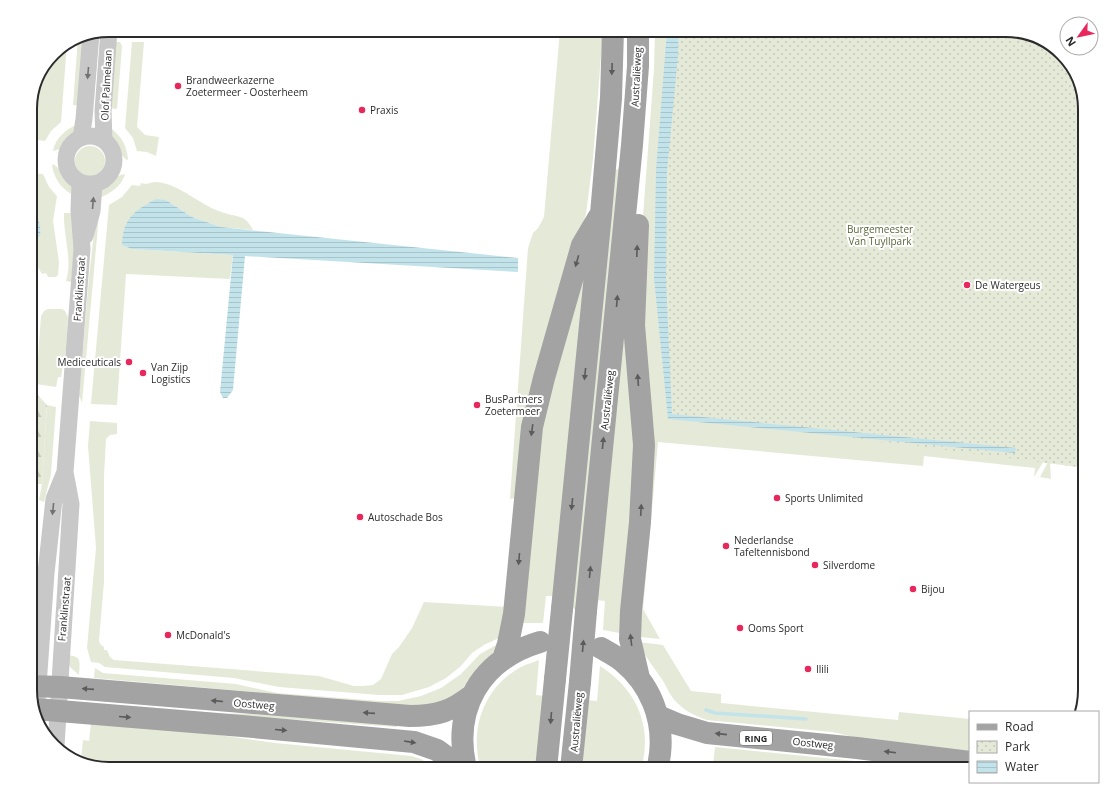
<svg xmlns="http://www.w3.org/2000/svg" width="1115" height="799" viewBox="0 0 1115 799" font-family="'Open Sans',sans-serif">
  <defs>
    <pattern id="forest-firs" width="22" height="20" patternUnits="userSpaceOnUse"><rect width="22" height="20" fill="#e5ead8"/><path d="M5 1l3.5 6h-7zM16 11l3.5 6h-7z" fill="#c5c9ba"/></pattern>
    <pattern id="park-dots" width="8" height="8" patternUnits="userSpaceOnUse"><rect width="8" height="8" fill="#e5ead8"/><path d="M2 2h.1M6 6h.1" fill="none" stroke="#c5c9ba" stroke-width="1.8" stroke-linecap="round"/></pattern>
    <pattern id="water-rules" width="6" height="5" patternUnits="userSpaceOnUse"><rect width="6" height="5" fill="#c3e3eb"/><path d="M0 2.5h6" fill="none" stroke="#a8c3ca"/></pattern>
  </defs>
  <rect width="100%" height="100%" fill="#fff"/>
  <path fill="#e5ead8" d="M 560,30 L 603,30 L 593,159 L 586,214 L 573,259 L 517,498 L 510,499 L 528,248 L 533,233 L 538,228 L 544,217 Z
    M 655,30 L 667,30 L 666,51 L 1048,454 L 1034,477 L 1035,468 L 924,456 L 923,466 L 658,442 L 643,609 L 660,639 L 640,637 L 640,256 L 654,69 Z
    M 87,34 L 81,106 L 73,105 L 78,37 Z
    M 116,42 L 120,42 L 122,46 L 117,109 L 108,108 Z
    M 132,42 L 144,42 L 137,127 L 145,135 L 159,137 L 156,156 L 147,152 L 137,151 L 133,138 L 125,128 Z
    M 67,43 L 61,122 L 51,131 L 45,141 L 30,139 L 34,91 L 38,75 L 57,50 Z
    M 79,124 C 76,136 66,149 53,151 C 55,138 67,128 79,124 Z
    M 110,128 C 121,135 127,146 128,159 L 127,160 C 123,158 112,144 111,141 C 109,137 110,131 110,128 Z
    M75 161a15 15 0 1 1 30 0a15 15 0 1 1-30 0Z
    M 53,164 L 63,171 L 72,185 L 71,194 C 60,187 54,178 52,165 Z
    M 623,165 L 579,609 L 569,608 L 611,174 Z
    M 30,173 L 43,174 L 49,187 L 57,196 L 53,221 L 59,262 L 58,275 L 56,277 L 48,277 L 46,273 L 42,274 L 36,264 L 30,260 L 30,237 L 37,238 L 38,219 L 30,208 Z
    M 125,174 C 122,186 110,194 99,198 C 103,186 112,176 125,174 Z
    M 154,182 C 174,181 197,202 216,210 C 225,214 235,215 243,218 C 247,220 251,226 253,230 L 221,227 L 192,217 L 166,200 L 132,249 L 233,255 L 230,279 L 126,274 L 117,405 L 91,404 L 109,205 L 122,197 L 132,185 L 140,186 L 141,183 L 146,184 Z
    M 64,213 L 74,213 L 74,253 L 71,282 L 66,281 C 73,260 63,235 64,213 Z
    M 96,215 L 99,215 L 82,403 L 79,395 L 89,277 Z
    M 588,245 L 556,596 L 546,596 L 543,623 L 520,623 L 537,445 Z
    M 626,275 L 637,397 L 625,634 L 603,630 L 605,601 L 595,600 Z
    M 48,309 L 62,309 L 65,311 L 68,317 L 66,348 L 61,377 L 58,377 L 56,387 L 36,384 L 41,316 L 44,311 Z
    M 47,405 L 56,407 L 51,474 L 44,502 L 39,500 L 42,484 Z
    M 90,421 L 117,423 L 117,434 L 110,435 L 106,439 L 104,476 L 104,582 L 99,640 L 100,644 L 104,647 L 104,650 L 107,650 L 110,657 L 114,660 L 319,676 L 354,686 L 363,686 L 373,685 L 381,679 L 392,654 L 399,647 L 412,628 L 424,602 L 508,607 L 503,636 L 484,645 L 472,653 L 461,666 L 446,678 L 429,687 L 402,695 L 379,695 L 279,687 L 234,678 L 105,667 L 99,663 L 91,662 L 87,648 L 96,548 L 88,446 Z
    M 1048,462 L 1050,462 L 1051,479 L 1040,477 Z
    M 638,642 L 663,645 L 691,691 L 721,694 L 721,703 L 898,720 L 899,712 L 970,719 L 970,752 L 880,743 L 832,732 L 707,720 C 692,715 679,708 670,694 C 667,689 665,683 661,678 C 653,666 644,655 638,642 Z
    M 496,645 L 495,651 L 477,668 L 460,692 L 434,708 L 94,678 L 95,668 L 103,673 L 236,684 L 277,693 L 380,701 L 398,701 L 421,696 L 441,688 L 461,674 L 480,654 Z
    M 64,655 C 82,656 80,659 79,675 L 71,668 Z
    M 539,660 L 536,695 L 545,696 L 538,769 L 481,769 C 469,732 483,690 516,670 C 523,665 531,663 539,660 Z
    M 600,666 C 637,690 653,726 641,769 L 578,769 L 586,700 L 597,701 Z
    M 278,713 L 397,723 L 397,727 L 216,714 Z
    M 91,723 L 198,732 L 275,743 L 411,756 L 421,759 L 436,769 L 109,769 L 81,759 L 83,740 L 89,741 Z
    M 715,747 L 936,769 L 746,769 L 713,766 Z"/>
  <path fill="url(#forest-firs)" d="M 30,269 L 34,277 L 33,307 L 30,307 Z
    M 30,387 L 47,405 L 42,484 L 30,484 Z"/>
  <path fill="url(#park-dots)" d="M 679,30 L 1006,30 L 1054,46 L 1077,74 L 1085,109 L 1085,468 L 671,414 C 668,334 662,253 667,172 C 669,125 677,77 679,30 Z"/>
  <path fill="url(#water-rules)" d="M 667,30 L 679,30 L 678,56 L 667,172 L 666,280 L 672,414 L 1016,448 L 1015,453 L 668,419 L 654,278 L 656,170 Z
    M 156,199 L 166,200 L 192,217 L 221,227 L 518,258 L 518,272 L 245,256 L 233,390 L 227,398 L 223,398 L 220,392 L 233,255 L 132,249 L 122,245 C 123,218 134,211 156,199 Z
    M 30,208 C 39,218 41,223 40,236 L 37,238 L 30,237 Z"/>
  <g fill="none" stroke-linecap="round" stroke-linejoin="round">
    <path stroke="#c3e3eb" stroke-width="3.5" d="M 706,710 L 715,713 L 806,719"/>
    <path stroke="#c8c8c8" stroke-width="17" d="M66 160a24 24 0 1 1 48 0a24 24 0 1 1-48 0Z
      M 81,138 L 84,119 L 91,34
      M 104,140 L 103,111 L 109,30
      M 85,236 L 92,211 L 94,184
      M 36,714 L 46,573 L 54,499 L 65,472
      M 56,746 L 71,504 L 65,472 L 82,249 L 79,210 L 80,182"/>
    <path stroke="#a3a3a3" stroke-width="22" d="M 638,225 L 634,325 L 644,445 L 640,522 L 631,611 L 630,639 L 639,678
      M 562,609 L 601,214 L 611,98 L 613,30
      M 586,611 L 632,145 L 638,66 L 638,30
      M 601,648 C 608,652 616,656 622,661 C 650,684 664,718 660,754 C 659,759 659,764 657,769
      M 503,659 L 508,644 L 514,614 L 532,427 L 544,378 L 582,245 L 598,218
      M 30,686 L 60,687 L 410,716 C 437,716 452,711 472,695
      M 35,709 L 242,726 L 414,742 L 437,750 L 463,769
      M 658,716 L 677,724 L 707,733 L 857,748 L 970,762
      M 466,769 C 452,709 480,660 540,642
      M 546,769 L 555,679
      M 571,769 L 580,682"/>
    <path stroke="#a3a3a3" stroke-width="22" d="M 555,679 L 562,609
      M 580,682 L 586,611"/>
  </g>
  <defs><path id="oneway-solid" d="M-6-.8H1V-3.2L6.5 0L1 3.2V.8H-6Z"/></defs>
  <g fill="#5b5b5b">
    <use href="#oneway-solid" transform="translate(612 69) rotate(92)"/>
    <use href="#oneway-solid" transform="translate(637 251) rotate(-88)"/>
    <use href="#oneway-solid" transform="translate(577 261) rotate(106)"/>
    <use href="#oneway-solid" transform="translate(617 301) rotate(-85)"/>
    <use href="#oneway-solid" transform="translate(585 374) rotate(96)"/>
    <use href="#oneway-solid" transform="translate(638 380) rotate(-94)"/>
    <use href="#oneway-solid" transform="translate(532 430) rotate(98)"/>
    <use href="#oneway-solid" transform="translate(603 443) rotate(-84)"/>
    <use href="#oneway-solid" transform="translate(572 504) rotate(96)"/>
    <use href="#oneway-solid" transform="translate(641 510) rotate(-87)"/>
    <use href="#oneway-solid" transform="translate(519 559) rotate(95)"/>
    <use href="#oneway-solid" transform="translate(590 572) rotate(-84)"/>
    <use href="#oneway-solid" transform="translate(631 640) rotate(-97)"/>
    <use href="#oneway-solid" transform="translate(583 646) rotate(-85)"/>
    <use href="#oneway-solid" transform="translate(88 689) rotate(-176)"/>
    <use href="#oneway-solid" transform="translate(217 701) rotate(-175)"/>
    <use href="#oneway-solid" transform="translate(369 713) rotate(-176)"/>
    <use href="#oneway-solid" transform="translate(125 717) rotate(5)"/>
    <use href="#oneway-solid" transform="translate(551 718) rotate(95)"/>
    <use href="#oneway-solid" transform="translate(281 730) rotate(5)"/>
    <use href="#oneway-solid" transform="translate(721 734) rotate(-174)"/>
    <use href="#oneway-solid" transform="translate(410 742) rotate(9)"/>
    <use href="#oneway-solid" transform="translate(890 752) rotate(-173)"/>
  </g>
  <g fill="#727272">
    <use href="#oneway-solid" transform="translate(88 73) rotate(95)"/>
    <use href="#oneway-solid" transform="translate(93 203) rotate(-85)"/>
    <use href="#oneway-solid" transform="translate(53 509) rotate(96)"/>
  </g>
  <g fill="#e8285d" stroke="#fff" stroke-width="1.5">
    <circle cx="178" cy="86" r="4"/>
    <circle cx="362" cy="110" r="4"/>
    <circle cx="967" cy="285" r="4"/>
    <circle cx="129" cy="362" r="4"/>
    <circle cx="143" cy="373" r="4"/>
    <circle cx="477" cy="405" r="4"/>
    <circle cx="777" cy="498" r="4"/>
    <circle cx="360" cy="517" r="4"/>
    <circle cx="726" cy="546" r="4"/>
    <circle cx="815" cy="565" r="4"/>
    <circle cx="913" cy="589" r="4"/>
    <circle cx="740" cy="628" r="4"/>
    <circle cx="168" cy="635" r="4"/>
    <circle cx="808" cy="669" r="4"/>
  </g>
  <g text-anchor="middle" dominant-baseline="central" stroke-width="4" stroke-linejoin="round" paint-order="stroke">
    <rect fill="#fff" stroke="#6b6b6b" stroke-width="1" x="740" y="731" width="32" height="14" rx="3"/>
    <g font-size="9" font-weight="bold" fill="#2b2b2b">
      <text x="756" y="738">RING</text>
    </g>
    <g font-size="10" fill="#2b2b2b" stroke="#fff">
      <text transform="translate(636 77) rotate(-87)">Australiëweg</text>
      <text transform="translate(106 85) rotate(-87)">Olof Palmelaan</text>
      <text transform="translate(79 289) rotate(-86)">Franklinstraat</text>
      <text transform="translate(607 400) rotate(-84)">Australiëweg</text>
      <text transform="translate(64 609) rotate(-85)">Franklinstraat</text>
      <text transform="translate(254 704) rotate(5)">Oostweg</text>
      <text transform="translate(576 722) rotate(-85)">Australiëweg</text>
      <text transform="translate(813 743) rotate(6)">Oostweg</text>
    </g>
    <g font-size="10" fill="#2b2b2b" stroke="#fff" text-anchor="start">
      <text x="186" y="80">Brandweerkazerne<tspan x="186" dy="12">Zoetermeer - Oosterheem</tspan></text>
      <text x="370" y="110">Praxis</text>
      <text x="975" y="285">De Watergeus</text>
      <text x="121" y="362" text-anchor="end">Mediceuticals</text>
      <text x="151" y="367">Van Zijp<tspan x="151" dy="12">Logistics</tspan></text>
      <text x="485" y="399">BusPartners<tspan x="485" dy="12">Zoetermeer</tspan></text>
      <text x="785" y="498">Sports Unlimited</text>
      <text x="368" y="517">Autoschade Bos</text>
      <text x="734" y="540">Nederlandse<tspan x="734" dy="12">Tafeltennisbond</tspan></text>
      <text x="823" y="565">Silverdome</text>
      <text x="921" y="589">Bijou</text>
      <text x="748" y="628">Ooms Sport</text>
      <text x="176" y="635">McDonald's</text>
      <text x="816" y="669">Ilili</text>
    </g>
    <g font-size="10" fill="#586739" stroke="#fff">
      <text x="880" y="229">Burgemeester<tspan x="880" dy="12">Van Tuyllpark</tspan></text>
    </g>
  </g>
  <path d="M0 0H1115V799H0ZM109 37H1006A72 72 0 0 1 1078 109V690A72 72 0 0 1 1006 762H109A72 72 0 0 1 37 690V109A72 72 0 0 1 109 37Z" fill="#fff" fill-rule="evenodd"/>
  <path fill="none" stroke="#2b2b2b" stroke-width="2" d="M109 37H1006A72 72 0 0 1 1078 109V690A72 72 0 0 1 1006 762H109A72 72 0 0 1 37 690V109A72 72 0 0 1 109 37Z"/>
  <rect x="969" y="711" width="130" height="72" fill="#ffffff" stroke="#aaaaaa"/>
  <rect x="977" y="724" width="20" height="6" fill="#a3a3a3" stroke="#aaaaaa"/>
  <text x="1005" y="731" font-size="12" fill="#2b2b2b">Road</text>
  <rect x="977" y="741" width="20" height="12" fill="url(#park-dots)" stroke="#aaaaaa"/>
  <text x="1005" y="751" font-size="12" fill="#2b2b2b">Park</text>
  <rect x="977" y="761" width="20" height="12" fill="url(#water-rules)" stroke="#aaaaaa"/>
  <text x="1005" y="771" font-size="12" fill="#2b2b2b">Water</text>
  <g transform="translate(1079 36) rotate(237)"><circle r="19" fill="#ffffff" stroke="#aaaaaa"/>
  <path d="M0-3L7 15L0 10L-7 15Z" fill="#e8285d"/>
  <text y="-6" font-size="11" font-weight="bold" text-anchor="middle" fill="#2b2b2b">N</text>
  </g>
</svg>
